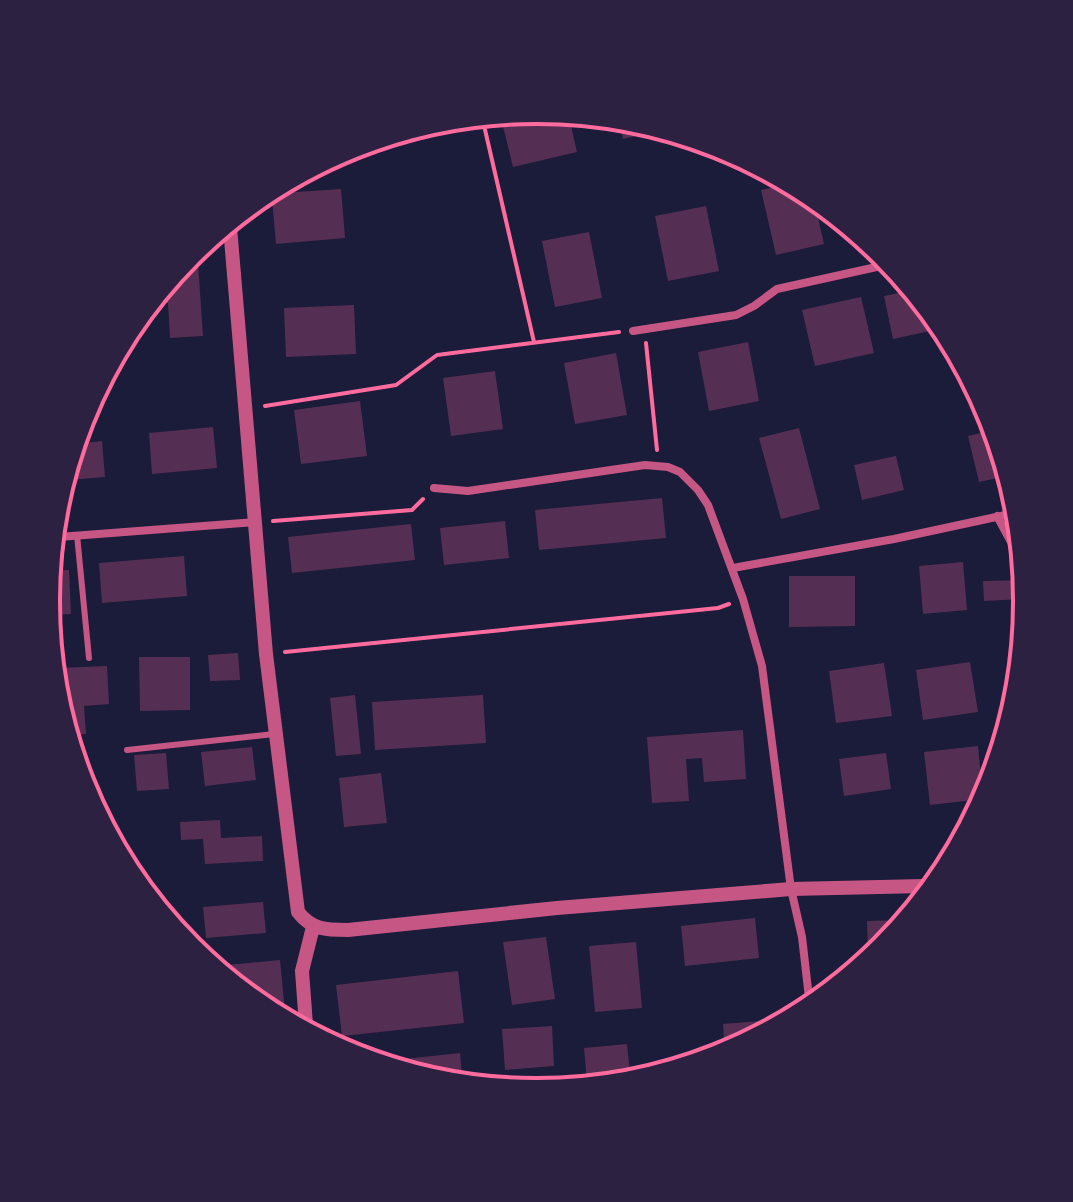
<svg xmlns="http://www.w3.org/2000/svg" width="1073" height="1202" viewBox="0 0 1073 1202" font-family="Montserrat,sans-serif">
  <rect width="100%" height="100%" fill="#1b1b3a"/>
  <path fill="#542f53" d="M 537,111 L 569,117 L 577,152 L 513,167 L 501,118 Z
    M 621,127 L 640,131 L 649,133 L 623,139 Z
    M 781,186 L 816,209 L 824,244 L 776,255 L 761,190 Z
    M 341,189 L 345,238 L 276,244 L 272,199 L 281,193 Z
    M 706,206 L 719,271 L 668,281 L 655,216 Z
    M 589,232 L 602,298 L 555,307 L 542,241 Z
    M 198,263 L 203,336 L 170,338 L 168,303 L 157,303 L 183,264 Z
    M 908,291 L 934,330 L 893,339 L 884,296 Z
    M 861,297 L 874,353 L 815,366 L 802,310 Z
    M 354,305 L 356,354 L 286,357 L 284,308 Z
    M 748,342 L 759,401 L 709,411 L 698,352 Z
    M 616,353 L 627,415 L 575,424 L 564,363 Z
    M 495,371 L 503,429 L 451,436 L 443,378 Z
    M 360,401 L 367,456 L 301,464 L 294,410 Z
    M 213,427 L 217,468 L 152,474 L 149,433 Z
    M 799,428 L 820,509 L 781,519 L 759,438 Z
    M 993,430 L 1002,477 L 979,482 L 968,436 Z
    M 102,441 L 105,477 L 70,480 L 77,444 Z
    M 896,456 L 904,490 L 862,500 L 854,465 Z
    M 662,498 L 666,538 L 539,550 L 535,510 Z
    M 505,521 L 509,558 L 444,565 L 440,528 Z
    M 411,524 L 415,560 L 292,573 L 288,537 Z
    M 184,556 L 187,596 L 102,603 L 99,563 Z
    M 963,562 L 967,610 L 923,614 L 919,566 Z
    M 69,570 L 71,614 L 49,615 L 46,601 L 52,571 Z
    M 789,576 L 855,576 L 855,626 L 789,627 Z
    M 1023,580 L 1024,599 L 984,601 L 983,581 Z
    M 238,653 L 240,680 L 210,681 L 208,655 Z
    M 139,657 L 190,657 L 190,710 L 140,711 Z
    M 970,662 L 978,712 L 923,720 L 916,670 Z
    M 884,663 L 892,716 L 836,723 L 829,671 Z
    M 107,666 L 109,704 L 84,706 L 86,734 L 73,735 L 59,668 Z
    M 355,695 L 361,754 L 336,756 L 330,698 Z
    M 483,695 L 486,743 L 375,750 L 372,702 Z
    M 743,730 L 746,779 L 704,782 L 702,758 L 686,759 L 689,801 L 652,803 L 647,737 Z
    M 978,746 L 983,799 L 930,805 L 924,752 Z
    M 252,747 L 256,780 L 205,786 L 201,752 Z
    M 166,753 L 169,789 L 137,791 L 134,755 Z
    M 886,753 L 891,789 L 844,796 L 839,759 Z
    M 381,773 L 387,823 L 344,827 L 339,778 Z
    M 220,820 L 221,838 L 262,836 L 263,861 L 205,864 L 203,839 L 181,840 L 180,822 Z
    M 263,902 L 266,933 L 206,938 L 203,907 Z
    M 755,918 L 759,958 L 685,966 L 681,926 Z
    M 902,920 L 883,948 L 868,958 L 867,921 Z
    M 546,937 L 555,999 L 512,1005 L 503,942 Z
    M 636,942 L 642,1008 L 595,1012 L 589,946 Z
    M 280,960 L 285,1012 L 217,966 Z
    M 458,971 L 464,1023 L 342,1036 L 336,985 Z
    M 775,1020 L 761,1029 L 725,1054 L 723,1024 Z
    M 552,1026 L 554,1066 L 505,1070 L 502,1029 Z
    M 627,1044 L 630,1073 L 587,1081 L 584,1048 Z
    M 460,1053 L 462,1077 L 386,1061 Z"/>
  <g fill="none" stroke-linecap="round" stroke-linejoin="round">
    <path stroke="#ff6b9d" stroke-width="4" d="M 483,121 L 534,342
      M 349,148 L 368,144
      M 646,343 L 657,450
      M 265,406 L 396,385 L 437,355 L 619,332
      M 273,521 L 412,510 L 423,499
      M 285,652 L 718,608 L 729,604"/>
    <path stroke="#c65784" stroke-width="6" d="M 77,535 L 89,658
      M 127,750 L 274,734"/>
    <path stroke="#c65784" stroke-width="8" d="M 633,331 L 736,315 L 754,306 L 777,289 L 890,264
      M 434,488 L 468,491 L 645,465 L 668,467 L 680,472 L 698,490 L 708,505 L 743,599 L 762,666 L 791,889 L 802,937 L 809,998
      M 997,516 L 1017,553
      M 59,537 L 256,522
      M 733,568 L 894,539 L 1010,514"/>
    <path stroke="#c65784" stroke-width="14" d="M 230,227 L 266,654 L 298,912 C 312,930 326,930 348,930 L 557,908 L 791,889 L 924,886
      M 306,1025 L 302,971 L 313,927"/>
  </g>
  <path d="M0 0H1073V1202H0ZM536 124H537A476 476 0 0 1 1013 600V602A476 476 0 0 1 537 1078H536A476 476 0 0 1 60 602V600A476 476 0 0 1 536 124Z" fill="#2d2142" fill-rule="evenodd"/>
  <path fill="none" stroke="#ff6b9d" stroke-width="4" d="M536 124H537A476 476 0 0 1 1013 600V602A476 476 0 0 1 537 1078H536A476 476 0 0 1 60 602V600A476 476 0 0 1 536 124Z"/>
</svg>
